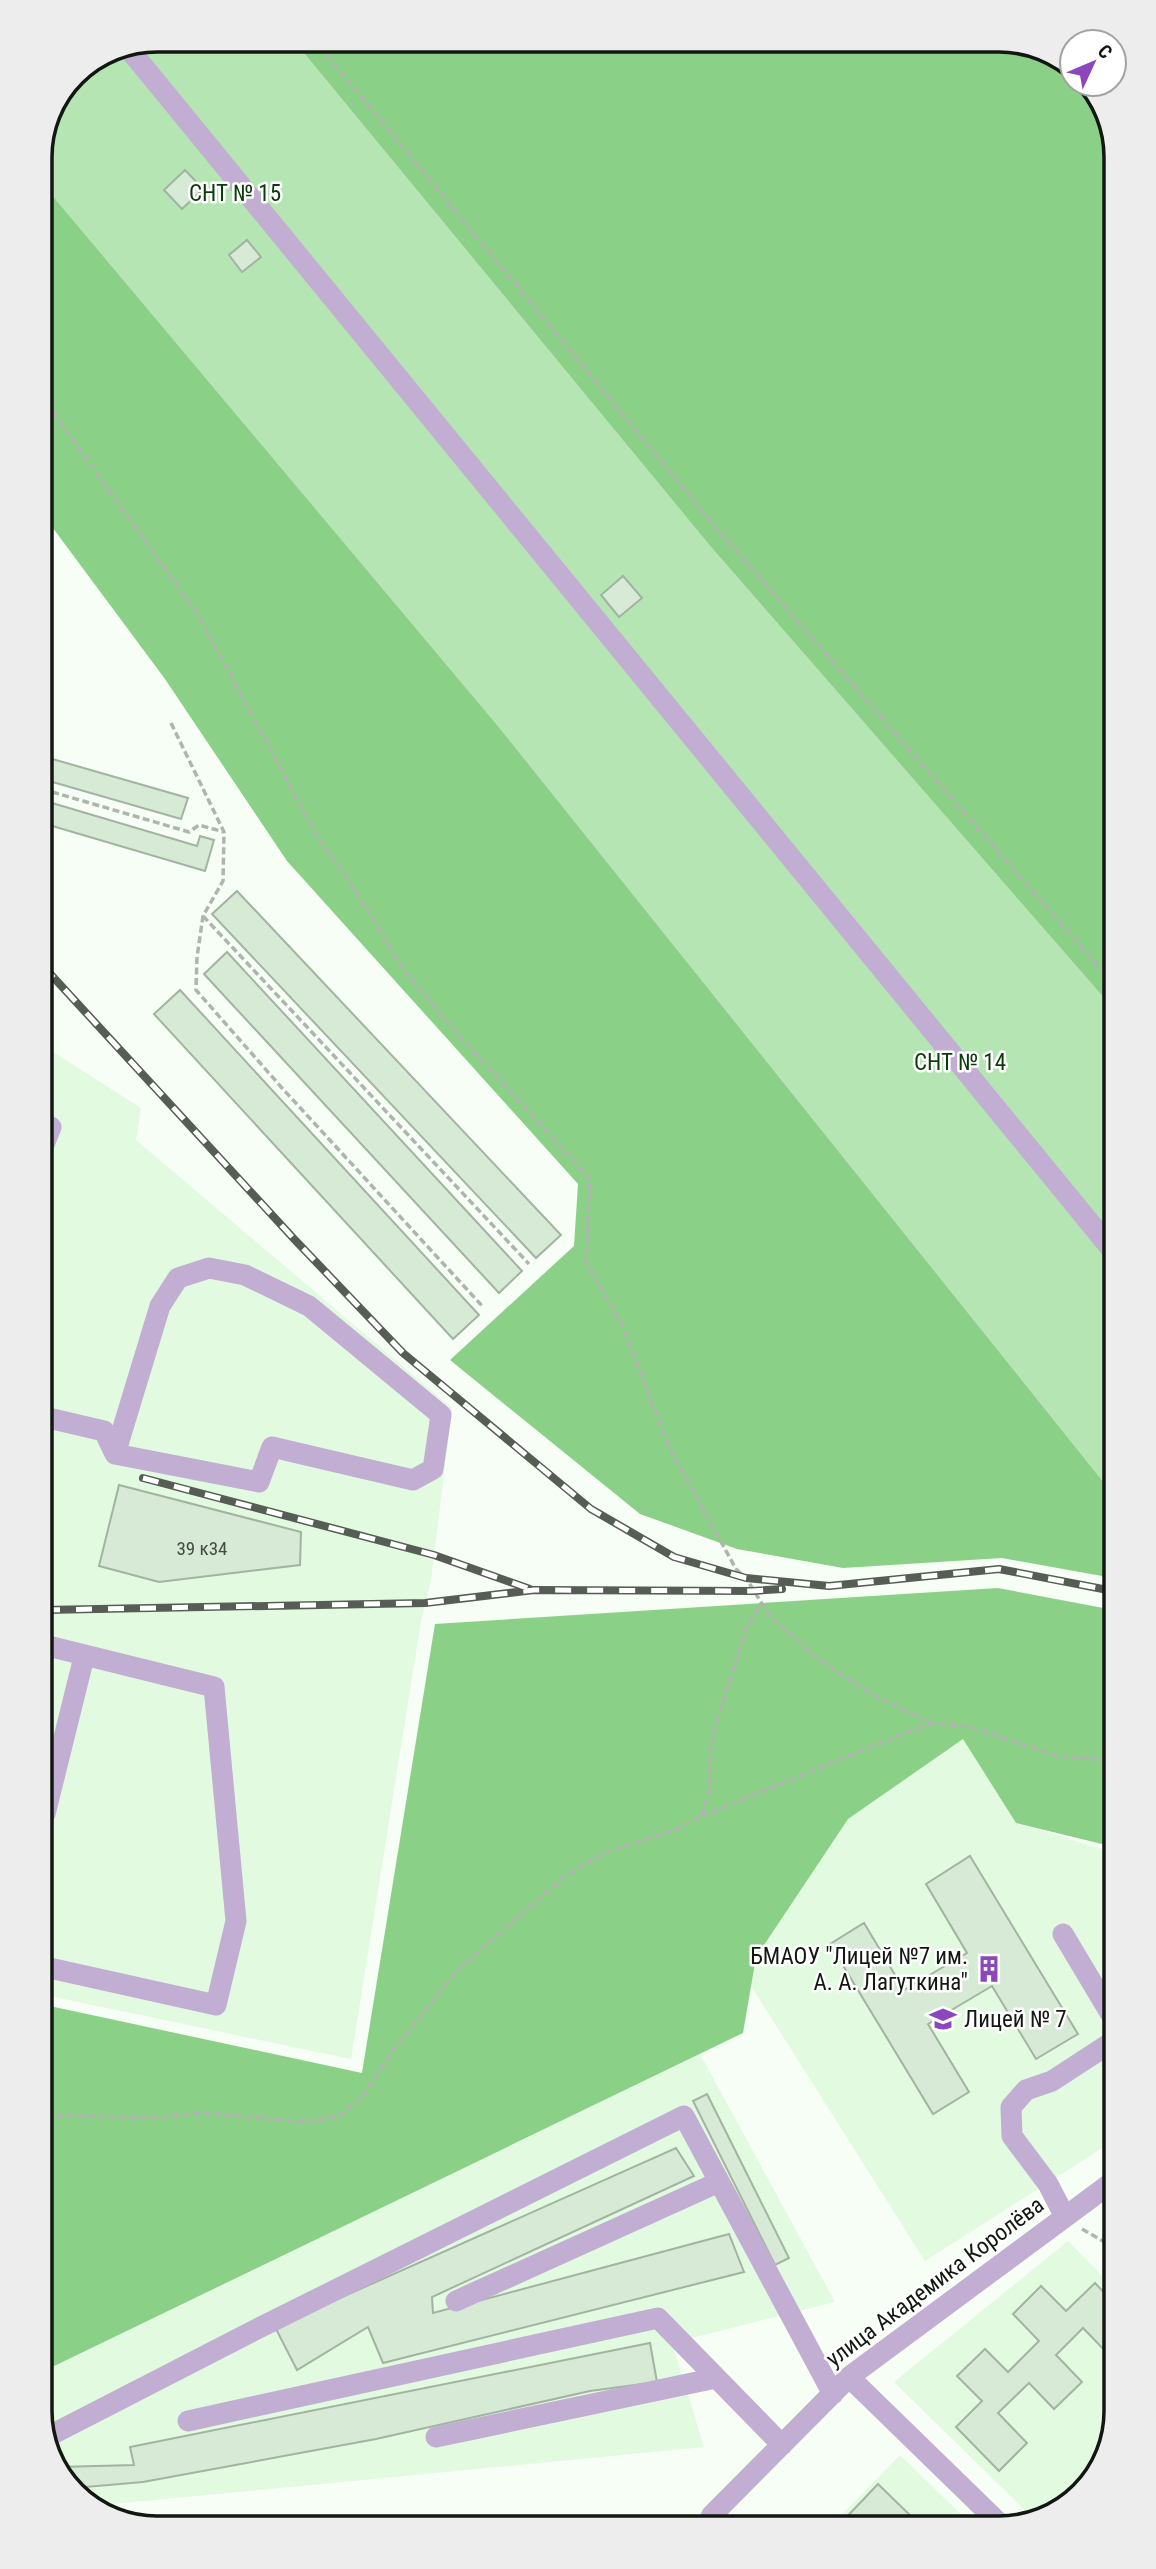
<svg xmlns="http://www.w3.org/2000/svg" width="1156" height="2569" viewBox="0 0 1156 2569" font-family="'Roboto Condensed',sans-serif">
  <rect width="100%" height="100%" fill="#f6fef5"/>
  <path fill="#e2fadf" d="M 43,987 L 51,993 L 47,1048 L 141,1108 L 136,1140 L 452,1408 L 431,1580 L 421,1621 L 351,2059 L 45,1995 Z
    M 964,1739 L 1016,1823 L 1102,1849 L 1114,1871 L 1115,2140 L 925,2261 L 696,1899 Z
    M 700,2054 L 835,2302 L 672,2343 L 704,2447 L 92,2506 L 86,2504 L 47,2449 L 46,2370 Z
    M 1068,2241 L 1115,2289 L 1116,2412 L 1096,2477 L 1037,2522 L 894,2382 Z
    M 900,2455 L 970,2523 L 833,2524 Z"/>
  <path fill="#b5e5b2" d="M 299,47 L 711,547 L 1112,1007 L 1113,1494 L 498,726 L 41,182 L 40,150 L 75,74 L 113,49 Z"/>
  <path fill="#8bd087" d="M 1006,41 L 1070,64 L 1072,68 L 1072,84 L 1084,84 L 1109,120 L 1112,1007 L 711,547 L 299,47 Z
    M 41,182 L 498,726 L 1113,1494 L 1113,1578 L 1002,1558 L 843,1568 L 737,1549 L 640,1514 L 450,1360 L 574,1246 L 578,1184 L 287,861 L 165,679 L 41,512 Z
    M 998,1588 L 1114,1610 L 1114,1847 L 1016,1823 L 963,1739 L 848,1819 L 756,1957 L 743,2033 L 46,2370 L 45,2005 L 362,2073 L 435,1624 Z"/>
  <path fill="#d7ead6" stroke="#a2b4a1" stroke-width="2" d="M 185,170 L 203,189 L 182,209 L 164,190 Z
    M 247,240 L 261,257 L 242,272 L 229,255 Z
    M 623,576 L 642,598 L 619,617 L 601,595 Z
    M 42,756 L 188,798 L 181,819 L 42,779 Z
    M 42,800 L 197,846 L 200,836 L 214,840 L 205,871 L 42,823 Z
    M 237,891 L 561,1235 L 536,1258 L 212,914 Z
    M 227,952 L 522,1271 L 499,1293 L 204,974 Z
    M 180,990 L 479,1315 L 453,1339 L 154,1014 Z
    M 119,1485 L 301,1532 L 300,1565 L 159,1582 L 99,1566 Z
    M 45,1669 L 52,1670 L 45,1705 Z
    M 970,1856 L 1078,2034 L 1036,2059 L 992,1986 L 928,2024 L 969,2092 L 933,2114 L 830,1944 L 864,1923 L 904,1990 L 967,1953 L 926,1884 Z
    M 707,2094 L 789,2258 L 775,2265 L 693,2101 Z
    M 676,2148 L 694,2176 L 432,2297 L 433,2313 L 729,2234 L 744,2272 L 383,2363 L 368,2327 L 297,2370 L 275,2327 Z
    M 1095,2283 L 1115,2304 L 1116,2351 L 1110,2356 L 1083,2328 L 1056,2355 L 1082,2382 L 1054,2409 L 1029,2383 L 998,2413 L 1027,2443 L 999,2471 L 956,2427 L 982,2401 L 957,2376 L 985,2349 L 1008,2372 L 1039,2341 L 1013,2314 L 1041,2286 L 1066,2311 Z
    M 650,2343 L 657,2382 L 590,2391 L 376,2439 L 143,2482 L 74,2488 L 59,2467 L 134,2465 L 130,2447 Z
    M 878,2484 L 917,2522 L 916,2523 L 840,2524 Z"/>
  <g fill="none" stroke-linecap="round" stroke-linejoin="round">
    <path stroke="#aeb5ad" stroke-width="3.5" stroke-dasharray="7 3.5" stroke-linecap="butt" d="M 320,47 L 719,531 L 1112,982
      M 41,395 L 200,618 L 319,840 L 350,882 L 403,969 L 446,1021 L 590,1179 L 586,1262 L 622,1325 L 669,1447 L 736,1569 L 746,1578 L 769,1615 L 817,1658 L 870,1693 L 930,1723 L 971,1727 L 1058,1756 L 1114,1760
      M 171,723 L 224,832 L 223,881 L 203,916 L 197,957 L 196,990 L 282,1088 L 484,1308
      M 42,789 L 189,832 L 199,825 L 224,832
      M 203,916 L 529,1264
      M 702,1816 L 930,1723
      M 46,2115 L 151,2118 L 203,2113 L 306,2122 L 339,2116 L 363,2096 L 393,2050 L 461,1967 L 562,1879 L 603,1853 L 673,1831 L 702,1816 L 710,1788 L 710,1755 L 715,1727 L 746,1629 L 761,1604
      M 1082,2229 L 1115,2248"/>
    <path stroke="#c1aed2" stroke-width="21" d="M 129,49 L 1113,1251
      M 43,1147 L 51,1127
      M 209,1268 L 245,1275 L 309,1306 L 441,1415 L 433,1469 L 413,1480 L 272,1447 L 259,1482 L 115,1454 L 160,1306 L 178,1278 Z
      M 44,1417 L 104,1431 L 115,1454
      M 44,1645 L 214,1687 L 236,1921 L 216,2005 L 45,1967
      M 45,1814 L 84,1657
      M 1063,1934 L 1115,2021
      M 1065,2217 L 1048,2184 L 1012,2136 L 1011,2107 L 1026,2090 L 1052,2081 L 1115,2040
      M 456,2301 L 719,2182
      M 849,2377 L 999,2523
      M 188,2421 L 658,2318 L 782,2445
      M 47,2437 L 255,2330 L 684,2116 L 833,2394
      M 436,2437 L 716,2378
      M 707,2525 L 712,2515 L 849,2377 L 1115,2180"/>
    <defs>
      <path id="rail" d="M 43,966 L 295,1240 L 403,1353 L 591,1509 L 674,1557 L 746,1578 L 829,1586 L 999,1569 L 1113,1591
        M 143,1478 L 434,1555 L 530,1589
        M 44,1610 L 425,1603 L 534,1590 L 752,1591 L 782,1589"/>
    </defs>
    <use href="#rail" stroke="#565d55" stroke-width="8"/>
    <use href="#rail" stroke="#fff" stroke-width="5" stroke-dasharray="16" stroke-linecap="butt"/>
  </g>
  <defs>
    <symbol id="building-bare" viewBox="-9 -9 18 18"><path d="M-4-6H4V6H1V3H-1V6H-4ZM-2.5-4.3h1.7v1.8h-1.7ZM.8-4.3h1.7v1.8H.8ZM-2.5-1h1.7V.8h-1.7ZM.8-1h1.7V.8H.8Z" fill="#8b47bb" stroke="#fff" stroke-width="2.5" paint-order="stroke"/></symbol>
    <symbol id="school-bare" viewBox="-9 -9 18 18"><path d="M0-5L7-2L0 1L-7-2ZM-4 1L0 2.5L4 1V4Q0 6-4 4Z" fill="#8b47bb" stroke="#fff" stroke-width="2.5" paint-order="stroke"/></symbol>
  </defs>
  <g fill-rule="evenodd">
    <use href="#building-bare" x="970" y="1950" width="38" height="38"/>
    <use href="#school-bare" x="924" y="2000" width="38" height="38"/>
  </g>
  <g text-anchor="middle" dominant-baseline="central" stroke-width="5" stroke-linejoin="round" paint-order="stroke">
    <g font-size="19" fill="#434c42">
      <text x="202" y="1548">39 к34</text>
    </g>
    <g font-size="23" fill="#0a3b0b" stroke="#fff">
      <text x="235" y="193">СНТ № 15</text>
      <text x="960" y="1062">СНТ № 14</text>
    </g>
    <g font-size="23" fill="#121811" stroke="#fff" text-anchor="end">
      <text x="968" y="1956">БМАОУ "Лицей №7 им.<tspan x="968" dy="26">А. А. Лагуткина"</tspan></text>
      <text x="964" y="2019" text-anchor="start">Лицей № 7</text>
    </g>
    <g font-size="23" fill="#121811" stroke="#fff">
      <text transform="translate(935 2282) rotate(-37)">улица Академика Королёва</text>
    </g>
  </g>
  <path d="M0 0H1156V2569H0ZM157 52H999A105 105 0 0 1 1104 157V2411A105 105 0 0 1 999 2516H157A105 105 0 0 1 52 2411V157A105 105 0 0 1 157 52Z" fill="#ecedec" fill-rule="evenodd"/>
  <path fill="none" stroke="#121811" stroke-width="3.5" d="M157 52H999A105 105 0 0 1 1104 157V2411A105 105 0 0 1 999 2516H157A105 105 0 0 1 52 2411V157A105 105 0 0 1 157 52Z"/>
  <g transform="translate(1093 63) rotate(46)"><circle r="33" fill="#ffffff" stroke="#a0a3a0" stroke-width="2"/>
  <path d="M0-5L12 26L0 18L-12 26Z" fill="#8b47bb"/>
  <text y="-10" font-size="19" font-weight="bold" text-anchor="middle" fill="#121811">С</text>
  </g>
</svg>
